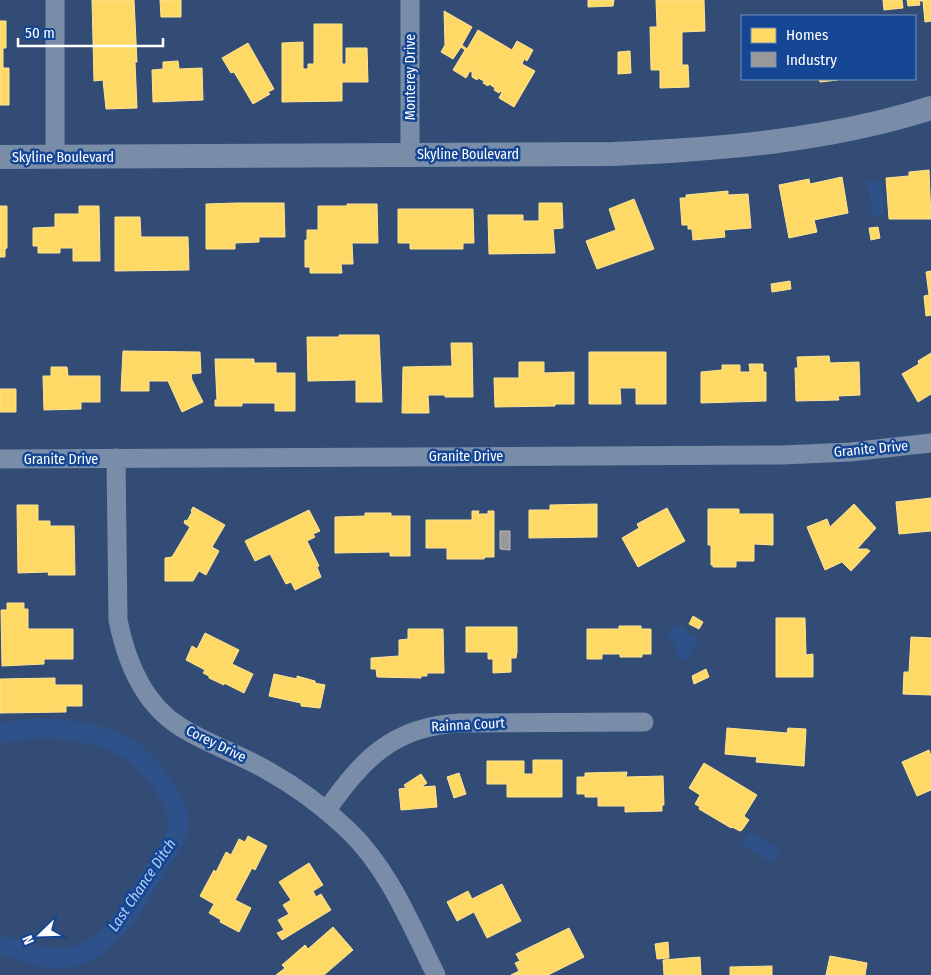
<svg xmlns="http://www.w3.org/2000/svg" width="931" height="975" viewBox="0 0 931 975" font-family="'Fira Sans Condensed',sans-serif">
  <rect width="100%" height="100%" fill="#324c76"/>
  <path fill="#2d5188" d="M 866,180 L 882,181 L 884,215 L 873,216 Z
    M 680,625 L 684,627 L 688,635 L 694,635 L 698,643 L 692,650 L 689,659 L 680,660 L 677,655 L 675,645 L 668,637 L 671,628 Z
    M 750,832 L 780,850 L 772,863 L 742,844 Z"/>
  <path fill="#ffd966" stroke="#ffe494" d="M 92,0 L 134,0 L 137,62 L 135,62 L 137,108 L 106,109 L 103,80 L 94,81 Z
    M 160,0 L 181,0 L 181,17 L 161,17 Z
    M 588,0 L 614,0 L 613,6 L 588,7 Z
    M 656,0 L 704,0 L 705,31 L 682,32 L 682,65 L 688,65 L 689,87 L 660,88 L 660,70 L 651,70 L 650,27 L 657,27 Z
    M 883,0 L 902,0 L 903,8 L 884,10 Z
    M 907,0 L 931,0 L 931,21 L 925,22 L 923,1 L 919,1 L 920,5 L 908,6 Z
    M 444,11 L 472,27 L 462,45 L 467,49 L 478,30 L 512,50 L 517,41 L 533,50 L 527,61 L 524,59 L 522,64 L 535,71 L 514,107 L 499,98 L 502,92 L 500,91 L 499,93 L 494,90 L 495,88 L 489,84 L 488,86 L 483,83 L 484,81 L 478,78 L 477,80 L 472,77 L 472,72 L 470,71 L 466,78 L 453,70 L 465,50 L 461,47 L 453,59 L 441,52 L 445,45 Z
    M 0,21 L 6,21 L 6,48 L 3,48 L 3,68 L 9,68 L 9,105 L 0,105 Z
    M 314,24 L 342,24 L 342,64 L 346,64 L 346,48 L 367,48 L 368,82 L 342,82 L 342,101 L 282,102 L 282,43 L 303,42 L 303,69 L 308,69 L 308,64 L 314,64 Z
    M 248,43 L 274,89 L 268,92 L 270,94 L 253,104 L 234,72 L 231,73 L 222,58 Z
    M 630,51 L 631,73 L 618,74 L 618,52 Z
    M 178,61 L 179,69 L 202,68 L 203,100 L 153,102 L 152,70 L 163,69 L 163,62 Z
    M 819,79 L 837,79 L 838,80 L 820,82 Z
    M 929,170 L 931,219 L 889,219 L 886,178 L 909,176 L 909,172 Z
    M 842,177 L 848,213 L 814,220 L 817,232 L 789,238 L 779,185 L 809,179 L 810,184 Z
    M 728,191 L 728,195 L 748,194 L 751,228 L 724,230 L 725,237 L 693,240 L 692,229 L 688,229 L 688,225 L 682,225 L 680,198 L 686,198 L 686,195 Z
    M 634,199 L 654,249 L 597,269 L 586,241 L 616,230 L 609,209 Z
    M 236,203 L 284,203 L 285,237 L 259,237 L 259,242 L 235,243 L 235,249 L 206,249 L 206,204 Z
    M 539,203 L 562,203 L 563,228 L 553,229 L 555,253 L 489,254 L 488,215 L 523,215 L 523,221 L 539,221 Z
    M 347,204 L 377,204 L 378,243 L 352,243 L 353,264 L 341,264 L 342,273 L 310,273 L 310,267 L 305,267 L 305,240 L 307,240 L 307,230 L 318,230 L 318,206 L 347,206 Z
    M 0,206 L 7,206 L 7,248 L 5,249 L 5,257 L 0,257 Z
    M 79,206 L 99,206 L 100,261 L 73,261 L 73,248 L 60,248 L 60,253 L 38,253 L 38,246 L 33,246 L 33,228 L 55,227 L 55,214 L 79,214 Z
    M 398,209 L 473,209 L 474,243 L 463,243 L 463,249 L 410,249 L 410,243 L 398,243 Z
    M 115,217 L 140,217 L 141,237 L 188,237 L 189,270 L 115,271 Z
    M 878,227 L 880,238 L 871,240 L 869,228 Z
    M 931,271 L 931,315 L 926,316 L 924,296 L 929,295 L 926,272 Z
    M 790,281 L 791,289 L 772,292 L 771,284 Z
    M 339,335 L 379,335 L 382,402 L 356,402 L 356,380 L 308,381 L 307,337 L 339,337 Z
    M 451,343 L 472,343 L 473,397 L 445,397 L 445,395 L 428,395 L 429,413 L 402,413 L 403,367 L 452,366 Z
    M 123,351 L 200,352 L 201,373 L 191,374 L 192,380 L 203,402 L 182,412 L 168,381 L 149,381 L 149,391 L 121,391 Z
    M 589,352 L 666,352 L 666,404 L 636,404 L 636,388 L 620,388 L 621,404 L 589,404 Z
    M 931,353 L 931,394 L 918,402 L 902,374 L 919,364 L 918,361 Z
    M 829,356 L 830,363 L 859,362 L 860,395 L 838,396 L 839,400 L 796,401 L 795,368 L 798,368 L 797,357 Z
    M 215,359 L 254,359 L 254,363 L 276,363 L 276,373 L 295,373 L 295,411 L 275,411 L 275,403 L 242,403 L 242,406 L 215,406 L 215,400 L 217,400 Z
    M 519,362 L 544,362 L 544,373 L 574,372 L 574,404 L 555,404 L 555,406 L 495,407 L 494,378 L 519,378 Z
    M 749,364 L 763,364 L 763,372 L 766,372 L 766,401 L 701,403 L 701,372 L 722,370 L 722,365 L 740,365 L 740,372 L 750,372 Z
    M 51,367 L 67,367 L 68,376 L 100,376 L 100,402 L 81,402 L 81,409 L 44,410 L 43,376 L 51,376 Z
    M 0,389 L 16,389 L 16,412 L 0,412 Z
    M 931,498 L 931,531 L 899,534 L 896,502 Z
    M 597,504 L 597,537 L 529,538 L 529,510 L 550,510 L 550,505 Z
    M 854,504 L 876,528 L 857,549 L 867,549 L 870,551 L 851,571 L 842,562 L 825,570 L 807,527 L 827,519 L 830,527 Z
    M 17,505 L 38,505 L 38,521 L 50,521 L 50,526 L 74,526 L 75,575 L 48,575 L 49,572 L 18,573 Z
    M 193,507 L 225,525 L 212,547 L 219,551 L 206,575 L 199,571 L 193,581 L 165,581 L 165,558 L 172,557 L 190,527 L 184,523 L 185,520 L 187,521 L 192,512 L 191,511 Z
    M 667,508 L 685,541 L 638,567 L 622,538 L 639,528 L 637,524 Z
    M 708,509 L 739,509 L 739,514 L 773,514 L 773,545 L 754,544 L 754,561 L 736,561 L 736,567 L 713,567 L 713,565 L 711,565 L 711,545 L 708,545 Z
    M 309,510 L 320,531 L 313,534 L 315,537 L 307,541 L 319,566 L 317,567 L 321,577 L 295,590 L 291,582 L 286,584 L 270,554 L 255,561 L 245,541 Z
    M 472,511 L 479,511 L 478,514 L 488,514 L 488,511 L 494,511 L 494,557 L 485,557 L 484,559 L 447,559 L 447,548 L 426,548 L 426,520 L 472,520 Z
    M 365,513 L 391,513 L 391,516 L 410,516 L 410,556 L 390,556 L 390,552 L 335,553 L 335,517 L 365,516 Z
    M 7,603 L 24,603 L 24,609 L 28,609 L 28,629 L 73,629 L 73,659 L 44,659 L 44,664 L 2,666 L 1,610 L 7,610 Z
    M 693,616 L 703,622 L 699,629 L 689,624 Z
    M 776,618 L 805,618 L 806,655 L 813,654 L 813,677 L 776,677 Z
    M 619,626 L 641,626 L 641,629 L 651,629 L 651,654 L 642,654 L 642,657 L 620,657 L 620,654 L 602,654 L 602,659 L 587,659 L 587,629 L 619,629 Z
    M 466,627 L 517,627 L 517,652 L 516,658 L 511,658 L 511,672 L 493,673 L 493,659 L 488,659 L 488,652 L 466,652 Z
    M 408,629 L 443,629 L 444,673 L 427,673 L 427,676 L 421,676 L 421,678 L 377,677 L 376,669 L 371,669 L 371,658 L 399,656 L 399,640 L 408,639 Z
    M 205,633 L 239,650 L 232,664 L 253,674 L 244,693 L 224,683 L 224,685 L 209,678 L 209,676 L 203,673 L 205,670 L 186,660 L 192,646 L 197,649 Z
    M 911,637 L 931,638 L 931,695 L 903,694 L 904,672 L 909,672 Z
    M 706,669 L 709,677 L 694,684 L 692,676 Z
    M 274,674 L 297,679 L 297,676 L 315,681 L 315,683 L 325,685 L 320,708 L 301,706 L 301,703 L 269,696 Z
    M 55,678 L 55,685 L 82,685 L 82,706 L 66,706 L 66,712 L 0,713 L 0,679 Z
    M 727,728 L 787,733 L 788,728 L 806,729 L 804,766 L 756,762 L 757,757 L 725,754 Z
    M 929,750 L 931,756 L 931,790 L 917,796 L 902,762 Z
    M 533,760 L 562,760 L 562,797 L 507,797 L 507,784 L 487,784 L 487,761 L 524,761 L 524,774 L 533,774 Z
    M 704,763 L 757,795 L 744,816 L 749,820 L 742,830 L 740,831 L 732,827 L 731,828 L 699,809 L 700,807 L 695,804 L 700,795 L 689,788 Z
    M 627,772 L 626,777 L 663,776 L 664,805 L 662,805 L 662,811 L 625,812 L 625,806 L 598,806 L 598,797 L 585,797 L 585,794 L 577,794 L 577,777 L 585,777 L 585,773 Z
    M 459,773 L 466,794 L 454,798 L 447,777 Z
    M 421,774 L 427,783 L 421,787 L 435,786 L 437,807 L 401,810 L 399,789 L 406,788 L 404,785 Z
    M 248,836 L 267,846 L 255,870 L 252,868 L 235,900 L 251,908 L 239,932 L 220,922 L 221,920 L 209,913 L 214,904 L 200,896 L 214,870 L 216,872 L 226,852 L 231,855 L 239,839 L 245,842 Z
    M 309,863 L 323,885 L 313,891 L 316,897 L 321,894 L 331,910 L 282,940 L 277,933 L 284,930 L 278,920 L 289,914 L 283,905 L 291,900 L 279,882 Z
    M 502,884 L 521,921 L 487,938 L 474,912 L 457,921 L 447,902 L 468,891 L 472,899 Z
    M 333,927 L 353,950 L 324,975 L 276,975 L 285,968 L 282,965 L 305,945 L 308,949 Z
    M 569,928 L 584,957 L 548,975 L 511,975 L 519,971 L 515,963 L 520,961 L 516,954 Z
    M 668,942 L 669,958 L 657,959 L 655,944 Z
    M 830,956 L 867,963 L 865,975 L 826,975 Z
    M 700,957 L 701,975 L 664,975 L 663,960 Z
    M 772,966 L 772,975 L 730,975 L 730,967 Z"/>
  <path fill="#999" stroke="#b8b8b8" d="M 500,531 L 510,531 L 510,550 L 500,549 Z"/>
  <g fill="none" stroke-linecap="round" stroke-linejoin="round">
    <path stroke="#2d5188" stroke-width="20" d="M 0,734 C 39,723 102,729 136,754 C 147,763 155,773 163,785 C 172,799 179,810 179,827 C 179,835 158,864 153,873 C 129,912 101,965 48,958 C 32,956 15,948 0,945"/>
    <path stroke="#798da9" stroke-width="19" d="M 55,0 L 55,156
      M 410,0 L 410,155
      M 116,458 L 118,620 C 126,660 143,703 179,726 C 205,743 236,753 263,768 C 294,785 323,806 348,830 C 389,869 411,925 436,975
      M 0,459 L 782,455 L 850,452 L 931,443
      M 326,811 C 362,760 393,726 460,723 L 644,722"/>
    <path stroke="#798da9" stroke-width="24" d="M 0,157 L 614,154 C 721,149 828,141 931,108"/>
  </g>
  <g text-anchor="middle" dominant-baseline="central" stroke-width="5" stroke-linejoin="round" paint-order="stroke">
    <g font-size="14" fill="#fff" stroke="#154693">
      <text transform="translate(410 77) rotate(-90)">Monterey Drive</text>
      <text x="468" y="154">Skyline Boulevard</text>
      <text x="63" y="157">Skyline Boulevard</text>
      <text transform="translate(871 449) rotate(-5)">Granite Drive</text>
      <text x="466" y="456">Granite Drive</text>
      <text x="61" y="459">Granite Drive</text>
      <text transform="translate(468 725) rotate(-3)">Rainna Court</text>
      <text transform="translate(216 744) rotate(26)">Corey Drive</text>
    </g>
    <g font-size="15" font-style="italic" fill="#afcdf8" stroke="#154693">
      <text transform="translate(142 885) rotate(-56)">Last Chance Ditch</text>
    </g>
  </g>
  <rect x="741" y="15" width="175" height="65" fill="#154693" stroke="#7390be"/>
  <rect x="751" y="28" width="25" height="15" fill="#ffd966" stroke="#7390be"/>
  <text x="786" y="40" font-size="15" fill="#ffffff">Homes</text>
  <rect x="751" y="52" width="25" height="15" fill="#999999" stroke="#7390be"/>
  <text x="786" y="65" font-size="15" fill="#ffffff">Industry</text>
  <g transform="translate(40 935) rotate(247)" stroke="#154693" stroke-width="4" paint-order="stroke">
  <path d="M0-4L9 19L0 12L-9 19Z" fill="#ffffff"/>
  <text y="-8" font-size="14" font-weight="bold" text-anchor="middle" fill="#ffffff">N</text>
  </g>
  <path d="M18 38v8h145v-8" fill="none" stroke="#ffffff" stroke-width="2.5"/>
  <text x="25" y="38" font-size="15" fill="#ffffff" stroke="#154693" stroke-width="4" paint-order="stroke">50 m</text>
</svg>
